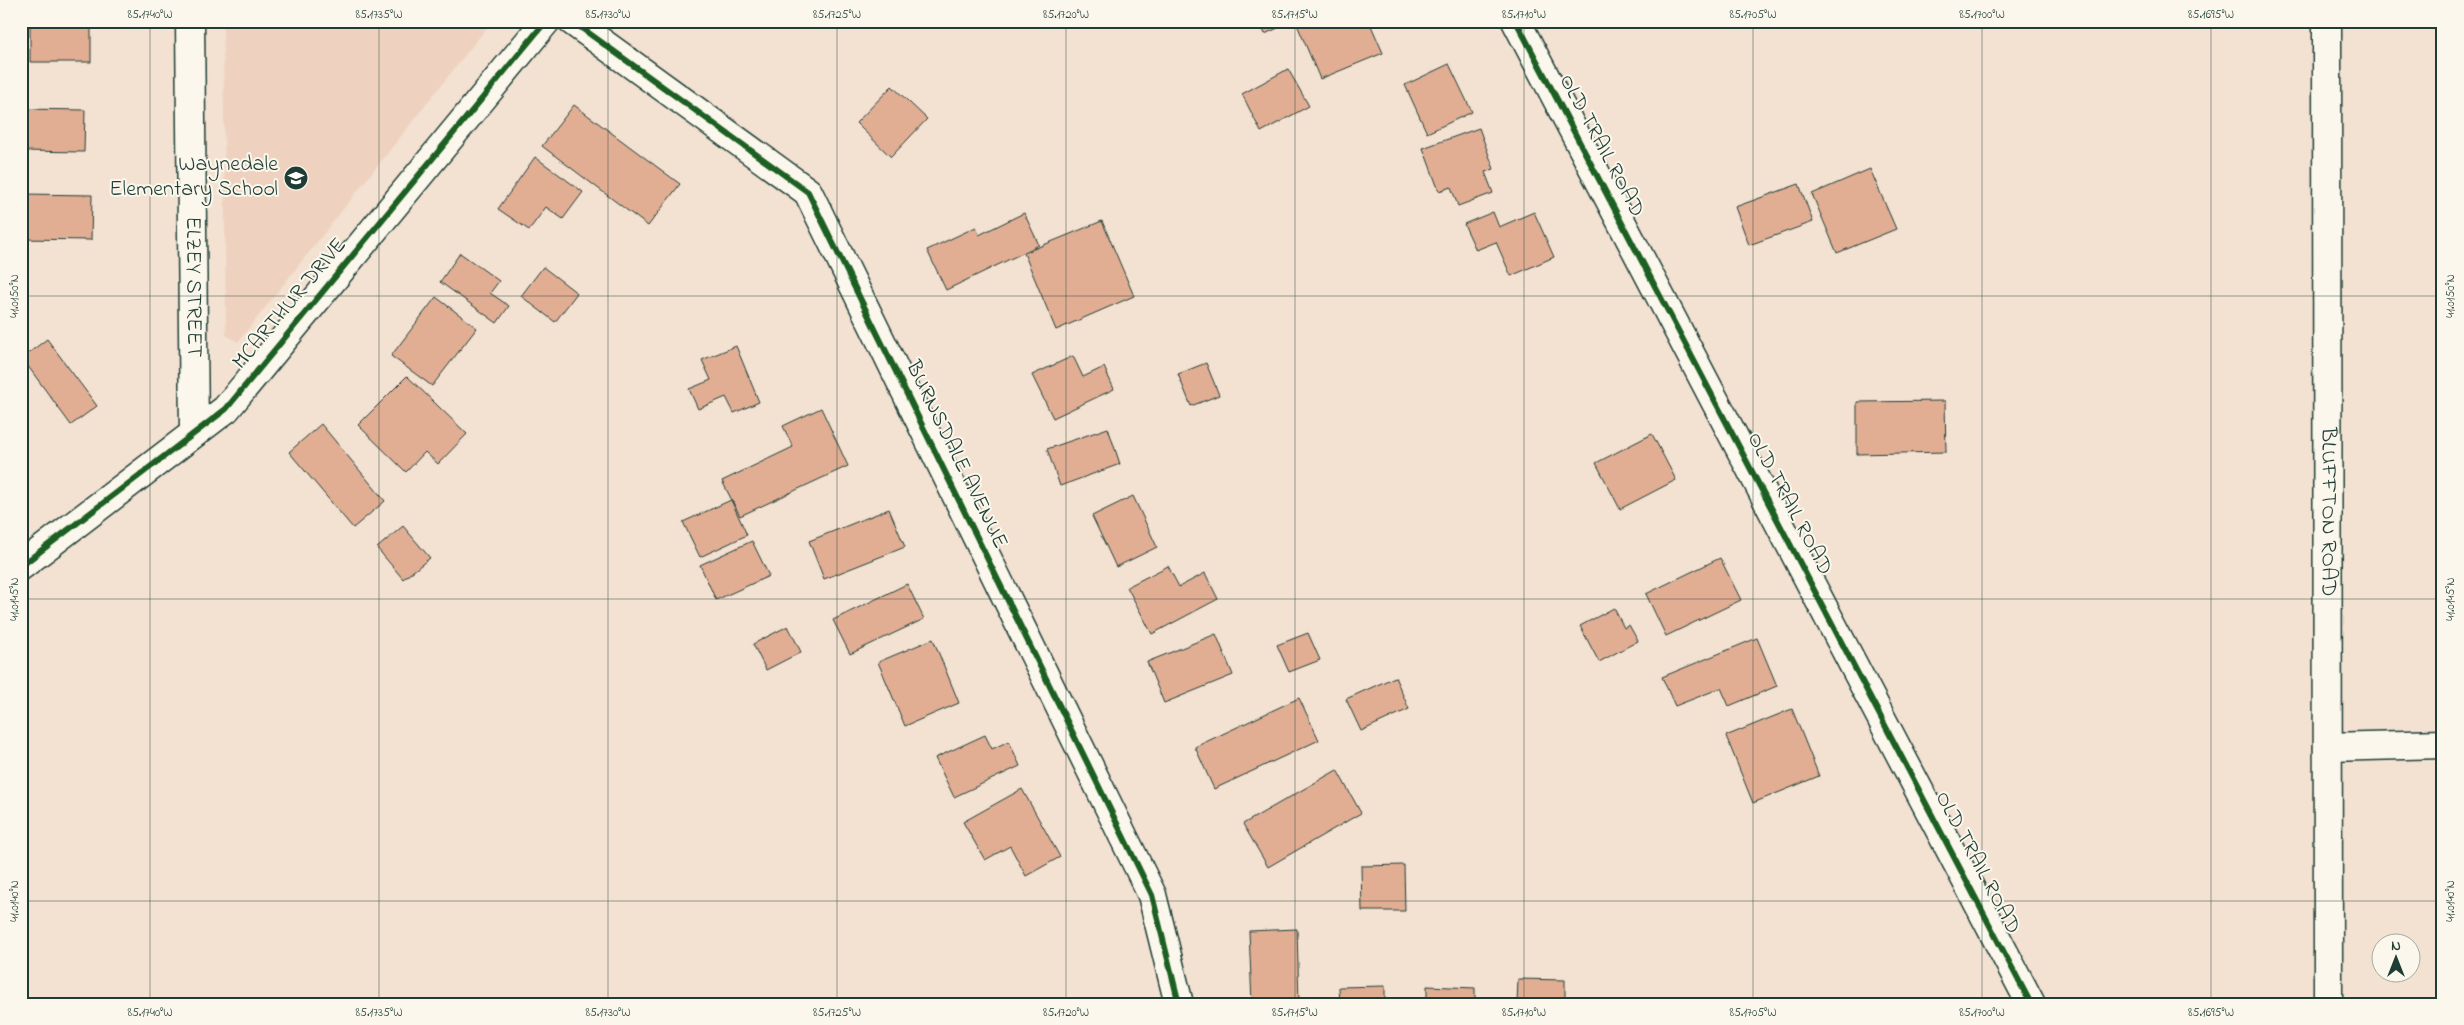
<svg xmlns="http://www.w3.org/2000/svg" width="2464" height="1025" viewBox="0 0 2464 1025" font-family="'Indie Flower',sans-serif">
  <rect width="100%" height="100%" fill="#f3e1d2"/>
  <filter id="ink" filterUnits="userSpaceOnUse"><feTurbulence type="fractalNoise" baseFrequency=".02" numOctaves="2"/><feDisplacementMap in="SourceGraphic" scale="10" xChannelSelector="R" yChannelSelector="G"/><feConvolveMatrix kernelMatrix="1 2 1 2 8 2 1 2 1" color-interpolation-filters="sRGB"/></filter>
  <g filter="url(#ink)">
    <path fill="#eed2bf" d="M 223,21 L 492,21 L 238,342 L 226,335 Z"/>
    <path fill="#e1ae94" stroke="#1f3d34" d="M 30,21 L 91,21 L 91,62 L 30,62 Z
      M 1259,21 L 1293,21 L 1265,34 Z
      M 1298,21 L 1369,21 L 1383,53 L 1320,79 L 1296,22 Z
      M 1449,64 L 1472,112 L 1427,133 L 1405,85 Z
      M 1288,69 L 1309,106 L 1261,132 L 1242,94 Z
      M 892,86 L 927,119 L 891,157 L 856,123 Z
      M 574,105 L 680,184 L 648,226 L 542,146 Z
      M 21,109 L 85,110 L 84,152 L 21,151 Z
      M 1479,128 L 1494,169 L 1485,172 L 1493,193 L 1458,206 L 1451,187 L 1439,191 L 1423,148 Z
      M 535,157 L 583,192 L 563,219 L 546,207 L 529,230 L 498,209 Z
      M 1870,169 L 1896,229 L 1837,253 L 1812,194 Z
      M 1799,184 L 1813,222 L 1749,245 L 1735,207 Z
      M 21,194 L 92,195 L 91,240 L 21,239 Z
      M 1493,212 L 1499,227 L 1534,212 L 1554,257 L 1511,276 L 1496,242 L 1476,250 L 1464,224 Z
      M 1024,213 L 1039,245 L 946,290 L 927,250 L 976,227 L 979,235 Z
      M 1102,221 L 1134,296 L 1056,330 L 1024,253 Z
      M 460,253 L 499,281 L 490,293 L 509,306 L 497,323 L 440,282 Z
      M 543,267 L 577,293 L 555,322 L 521,296 Z
      M 436,297 L 477,328 L 432,386 L 391,356 Z
      M 47,339 L 97,406 L 71,425 L 22,358 Z
      M 736,346 L 759,402 L 734,413 L 726,397 L 698,409 L 689,389 L 711,380 L 702,360 Z
      M 1073,356 L 1083,377 L 1104,367 L 1114,389 L 1053,418 L 1032,375 Z
      M 1206,363 L 1219,395 L 1191,406 L 1178,374 Z
      M 407,376 L 467,434 L 438,464 L 425,452 L 406,472 L 358,425 Z
      M 1945,401 L 1946,452 L 1857,454 L 1857,402 Z
      M 821,408 L 848,466 L 740,516 L 722,481 L 793,447 L 783,426 Z
      M 321,424 L 385,501 L 353,528 L 289,452 Z
      M 1108,428 L 1120,464 L 1060,486 L 1047,449 Z
      M 1652,434 L 1676,480 L 1620,509 L 1596,463 Z
      M 1133,496 L 1157,547 L 1116,567 L 1092,516 Z
      M 731,500 L 747,535 L 700,557 L 683,522 Z
      M 889,509 L 905,547 L 824,579 L 809,541 Z
      M 403,526 L 430,558 L 403,579 L 377,548 Z
      M 752,541 L 769,576 L 716,600 L 700,565 Z
      M 1720,558 L 1741,600 L 1666,636 L 1646,594 Z
      M 1168,566 L 1179,587 L 1205,573 L 1218,599 L 1152,634 L 1127,587 Z
      M 907,584 L 924,619 L 850,654 L 833,620 Z
      M 1614,608 L 1624,628 L 1629,625 L 1638,641 L 1599,662 L 1580,626 Z
      M 788,626 L 801,652 L 766,670 L 753,644 Z
      M 1308,633 L 1320,660 L 1289,672 L 1277,645 Z
      M 1216,634 L 1233,675 L 1164,703 L 1147,662 Z
      M 1757,638 L 1777,686 L 1729,706 L 1721,688 L 1675,706 L 1662,677 Z
      M 933,639 L 959,703 L 905,726 L 878,662 Z
      M 1395,677 L 1409,709 L 1361,731 L 1346,699 Z
      M 1299,698 L 1319,740 L 1214,789 L 1195,747 Z
      M 1792,709 L 1819,776 L 1753,803 L 1726,736 Z
      M 985,735 L 992,749 L 1009,741 L 1020,766 L 954,797 L 935,758 Z
      M 1337,770 L 1361,813 L 1268,867 L 1243,824 Z
      M 1022,789 L 1060,857 L 1026,876 L 1010,846 L 985,860 L 963,822 Z
      M 1404,865 L 1405,911 L 1362,911 L 1361,866 Z
      M 1297,929 L 1299,1004 L 1252,1004 L 1249,931 Z
      M 1518,979 L 1565,980 L 1565,1004 L 1517,1004 Z
      M 1385,986 L 1385,1004 L 1340,1004 L 1339,987 Z
      M 1427,986 L 1475,988 L 1475,1004 L 1427,1004 Z"/>
    <g fill="none" stroke-linecap="round" stroke-linejoin="round">
      <defs>
        <g id="minor">
          <path id="s1" d="M 190,21 L 194,433"/>
          <path d="M 572,21 L 808,192 L 1152,895 L 1179,1004"/>
          <path d="M 1516,21 L 2031,1004"/>
          <path d="M 21,566 L 226,409 L 546,21"/>
          <path d="M 2328,747 L 2443,744"/>
        </g>
        <g id="major">
          <path id="s2" d="M 2327,21 L 2328,1004"/>
        </g>
      </defs>
      <use href="#minor" stroke="#1f3d34" stroke-width="31"/>
      <use href="#major" stroke="#1f3d34" stroke-width="31"/>
      <use href="#minor" stroke="#fbf7ec" stroke-width="28"/>
      <use href="#major" stroke="#fbf7ec" stroke-width="28"/>
      <defs>
        <path id="cycleway" d="M 572,21 L 808,192 L 1152,895 L 1179,1004
          M 1516,21 L 2031,1004
          M 21,566 L 226,409 L 546,21"/>
      </defs>
      <use href="#cycleway" stroke="#fbf7ec" stroke-width="9"/>
      <use href="#cycleway" stroke="#1b5e20" stroke-width="6"/>
    </g>
  </g>
  <path fill="none" stroke="#1f3d34" stroke-width="1" stroke-opacity="0.45" d="M 150,21 L 150,1004M 379,21 L 379,1004M 608,21 L 608,1004M 837,21 L 837,1004M 1066,21 L 1066,1004M 1295,21 L 1295,1004M 1524,21 L 1524,1004M 1753,21 L 1753,1004M 1982,21 L 1982,1004M 2211,21 L 2211,1004M 2440,21 L 2440,1004M 21,296 L 2443,296M 21,599 L 2443,599M 21,901 L 2443,901"/>
  <defs>
    <symbol id="school-disc" viewBox="-11 -11 22 22"><circle r="9.5" fill="#1f3d34" stroke="#fbf7ec"/><path d="M0-5L7-2L0 1L-7-2ZM-4 1L0 2.5L4 1V4Q0 6-4 4Z" fill="#fff"/></symbol>
  </defs>
  <g fill-rule="evenodd">
    <use href="#school-disc" x="282" y="164" width="28" height="28"/>
  </g>
  <g text-anchor="middle" dominant-baseline="central" stroke-width="4" stroke-linejoin="round" paint-order="stroke">
    <g font-size="22" fill="#1f3d34" stroke="#fbf7ec">
      <text transform="translate(1601 146) rotate(62)">OLD TRAIL ROAD</text>
      <text stroke="none"><textPath href="#s1" startOffset="266">ELZEY STREET</textPath></text>
      <text transform="translate(290 304) rotate(-50)">MCARTHUR DRIVE</text>
      <text transform="translate(956 455) rotate(64)">BURNSDALE AVENUE</text>
      <text transform="translate(1789 504) rotate(62)">OLD TRAIL ROAD</text>
      <text stroke="none"><textPath href="#s2" startOffset="491">BLUFFTON ROAD</textPath></text>
      <text transform="translate(1977 863) rotate(62)">OLD TRAIL ROAD</text>
    </g>
    <g font-size="22" fill="#1f3d34" stroke="#fbf7ec" text-anchor="end">
      <text x="278" y="165">Waynedale<tspan x="278" dy="25">Elementary School</tspan></text>
    </g>
  </g>
  <rect width="2464" height="1025" fill="none" stroke="#fbf7ec" stroke-width="55"/>
  <g transform="translate(2396 958)"><circle r="24" fill="#fbf7ec" stroke="#a3ada2"/>
  <path d="M0-4L9 19L0 12L-9 19Z" fill="#1f3d34"/>
  <text y="-8" font-size="14" font-weight="bold" text-anchor="middle" fill="#1f3d34">N</text>
  </g>
  <rect x="28" y="28" width="2408" height="970" fill="none" stroke="#1f3d34" stroke-width="2"/>
  <g font-size="12" text-anchor="middle" fill="#1f3d34">
    <text x="150" y="18">85.1740°W</text>
    <text x="379" y="18">85.1735°W</text>
    <text x="608" y="18">85.1730°W</text>
    <text x="837" y="18">85.1725°W</text>
    <text x="1066" y="18">85.1720°W</text>
    <text x="1295" y="18">85.1715°W</text>
    <text x="1524" y="18">85.1710°W</text>
    <text x="1753" y="18">85.1705°W</text>
    <text x="1982" y="18">85.1700°W</text>
    <text x="2211" y="18">85.1695°W</text>
    <text transform="translate(14 296) rotate(-90)" y="4">41.0150°N</text>
    <text transform="translate(2450 296) rotate(-90)" y="4">41.0150°N</text>
    <text transform="translate(14 599) rotate(-90)" y="4">41.0145°N</text>
    <text transform="translate(2450 599) rotate(-90)" y="4">41.0145°N</text>
    <text transform="translate(14 901) rotate(-90)" y="4">41.0140°N</text>
    <text transform="translate(2450 901) rotate(-90)" y="4">41.0140°N</text>
    <text x="150" y="1016">85.1740°W</text>
    <text x="379" y="1016">85.1735°W</text>
    <text x="608" y="1016">85.1730°W</text>
    <text x="837" y="1016">85.1725°W</text>
    <text x="1066" y="1016">85.1720°W</text>
    <text x="1295" y="1016">85.1715°W</text>
    <text x="1524" y="1016">85.1710°W</text>
    <text x="1753" y="1016">85.1705°W</text>
    <text x="1982" y="1016">85.1700°W</text>
    <text x="2211" y="1016">85.1695°W</text>
  </g>
</svg>
